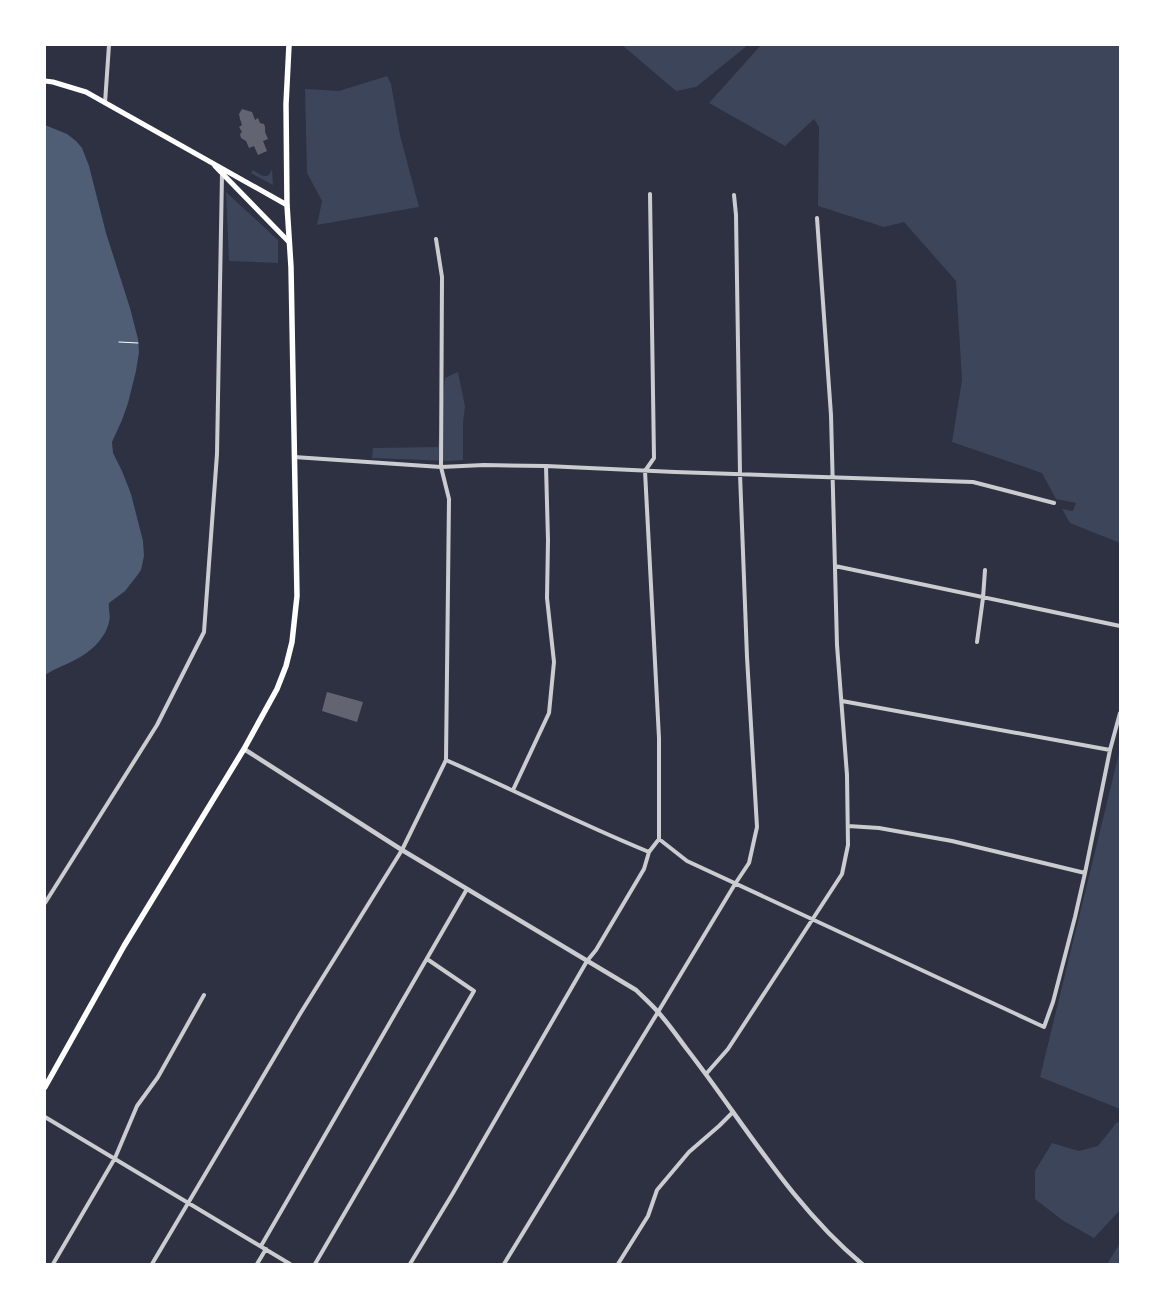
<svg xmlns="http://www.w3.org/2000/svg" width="1165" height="1309" viewBox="0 0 1165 1309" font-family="'DM Sans',sans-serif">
  <rect width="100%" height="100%" fill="#2d3142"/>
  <path fill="#3c4559" d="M 622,45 L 748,45 L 696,87 L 676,91 Z
    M 761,45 L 1120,45 L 1120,543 L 1070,523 L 1062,509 L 1073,511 L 1076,503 L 1056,499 L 1042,473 L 952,442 L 962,380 L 956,281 L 904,222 L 884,227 L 818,206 L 819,127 L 814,119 L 785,146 L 709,103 Z
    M 387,76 L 391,84 L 400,135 L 419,207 L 317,225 L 322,201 L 307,173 L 305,89 L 339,91 Z
    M 272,169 L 273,185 L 251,173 L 253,170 C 261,175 268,181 272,169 Z
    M 226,192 L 278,240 L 278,263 L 229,261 Z
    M 458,372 L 465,406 L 463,423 L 463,460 L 449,461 L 372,458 L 373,448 L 438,447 L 445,378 Z
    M 1120,749 L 1120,1109 L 1040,1077 Z
    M 1117,1122 L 1120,1123 L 1120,1210 L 1094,1238 L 1062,1220 L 1035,1199 L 1035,1171 L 1052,1143 L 1079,1151 L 1098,1146 Z
    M 1120,1243 L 1120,1264 L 1107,1264 Z"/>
  <path fill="#4f5d75" d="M 45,125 L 67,134 L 76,141 L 82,148 L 89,166 L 106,233 L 130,308 L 138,339 L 139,352 L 136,371 L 128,403 L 122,420 L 112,442 L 113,453 L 122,471 L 131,494 L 143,541 L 144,556 L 141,570 L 136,577 L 125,591 L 109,603 C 108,610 111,616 109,622 C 105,640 88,654 73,661 C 63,666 54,669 45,675 Z"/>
  <path fill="#626471" d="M 242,109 L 252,112 L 255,120 L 258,118 L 260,123 L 264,124 L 265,127 L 265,132 L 268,139 L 263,141 L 267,151 L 258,155 L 254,146 L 249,148 L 246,141 L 241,138 L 240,134 L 242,132 L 239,127 L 242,125 L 240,119 L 239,114 Z
    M 327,692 L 363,702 L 357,722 L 322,711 Z"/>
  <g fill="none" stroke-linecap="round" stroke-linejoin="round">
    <path stroke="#fff" stroke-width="1" d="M 119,342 L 138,343"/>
    <path stroke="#caccd0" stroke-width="4" d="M 105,103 L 109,45
      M 650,194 L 654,458 L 645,471 L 659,738 L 659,839
      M 294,457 L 441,467 L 484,465 L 546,466 L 675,472 L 973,482 L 1054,503
      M 835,566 L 1120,626
      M 977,642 L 983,598 L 985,570
      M 842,701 L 1110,750
      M 446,760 C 514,790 580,824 649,852 L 659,839 L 687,861 L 1044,1027 L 1053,1002 L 1075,917 L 1085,873 L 1110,750 L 1120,713
      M 513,790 L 549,713 L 554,662 L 547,598 L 548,540 L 546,466
      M 848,826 L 879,828 L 952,841 L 1085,873
      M 45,903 L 157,725 L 204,632 L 217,454 L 222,174
      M 706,1074 L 728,1049 L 842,874 L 848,845 L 847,775 L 837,645 L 831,415 L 817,218
      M 45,1117 L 290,1264
      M 261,1246 L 467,889
      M 53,1264 L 115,1158 L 137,1106 L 158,1077 L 204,995
      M 152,1264 L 300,1014 L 402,850 L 446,760 L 449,499 L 441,467 L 442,277 L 436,239
      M 257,1264 L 266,1249
      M 315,1264 L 474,991 L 427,959
      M 410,1264 L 453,1193 L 587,961 L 596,950 L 644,869 L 649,852
      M 504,1264 L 658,1012 L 735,884 L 749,863 L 757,827 L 747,657 L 740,474 L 736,215 L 734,195
      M 618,1264 L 648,1216 L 657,1190 L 689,1152 L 719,1126 L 733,1112"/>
    <path stroke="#caccd0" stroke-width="4.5" d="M 244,749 L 402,850 L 636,990 C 643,997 651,1004 658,1012 C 668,1023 677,1036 686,1048 C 743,1121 790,1204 862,1264"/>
    <path stroke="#fff" stroke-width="5" d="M 45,81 L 53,82 L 86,92 L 287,205
      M 215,166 L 289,242"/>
    <path stroke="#fff" stroke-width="5.5" d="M 45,1087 L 124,946 L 244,749 L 277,689 L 286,666 L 292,642 L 297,596 L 291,267 L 287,205 L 286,104 L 289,45"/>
  </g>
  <rect width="1165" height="1309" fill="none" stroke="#ffffff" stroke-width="92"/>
</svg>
